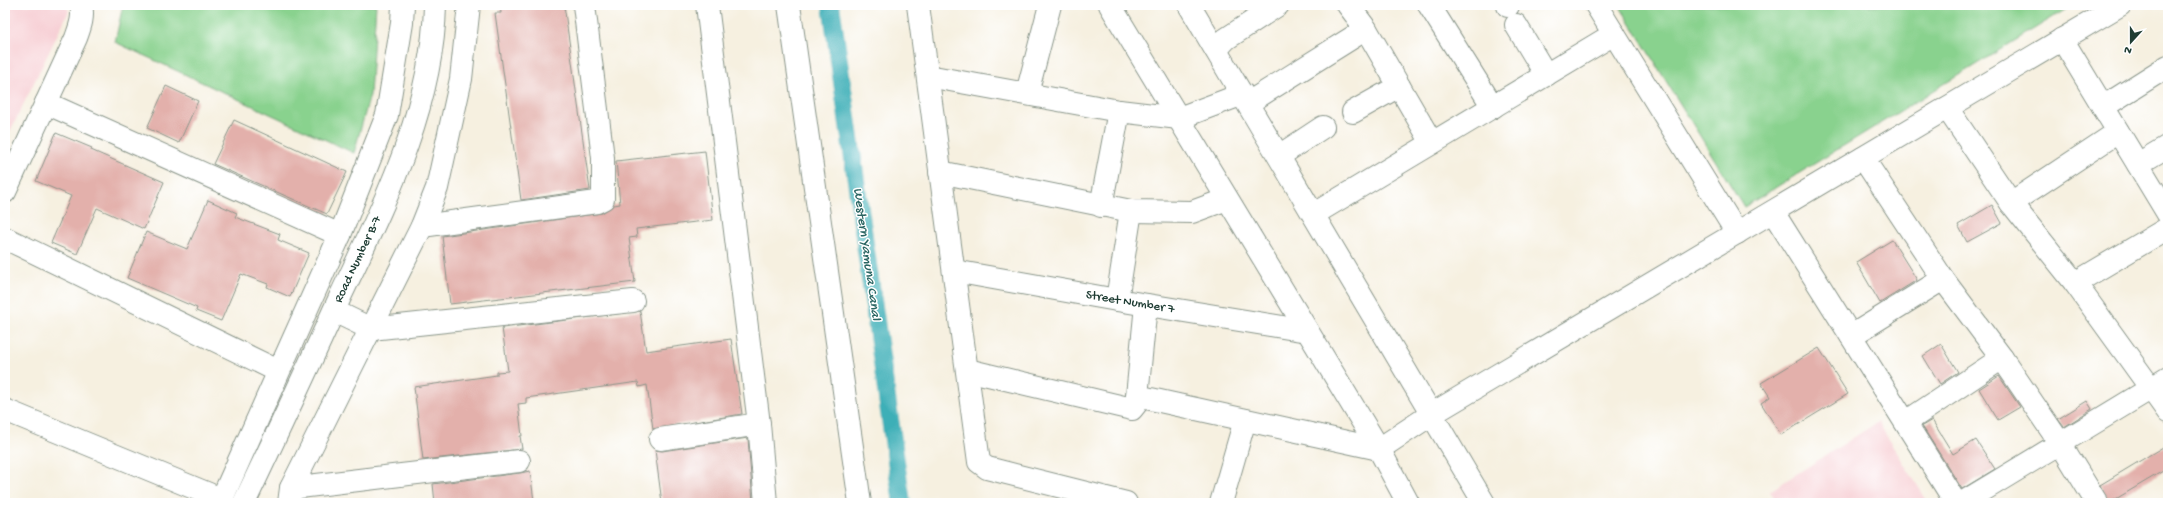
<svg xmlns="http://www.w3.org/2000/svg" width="2173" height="508" viewBox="0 0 2173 508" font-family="'Gochi Hand',sans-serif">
  <rect width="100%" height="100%" fill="#fff"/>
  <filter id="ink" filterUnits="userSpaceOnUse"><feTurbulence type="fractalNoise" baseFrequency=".025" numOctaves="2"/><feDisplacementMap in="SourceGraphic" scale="8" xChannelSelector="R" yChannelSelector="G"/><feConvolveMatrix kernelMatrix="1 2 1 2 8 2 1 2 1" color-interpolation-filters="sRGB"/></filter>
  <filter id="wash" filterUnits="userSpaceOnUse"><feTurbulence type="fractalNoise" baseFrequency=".012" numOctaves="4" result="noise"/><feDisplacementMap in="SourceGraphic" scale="16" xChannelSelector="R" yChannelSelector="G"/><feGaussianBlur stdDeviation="0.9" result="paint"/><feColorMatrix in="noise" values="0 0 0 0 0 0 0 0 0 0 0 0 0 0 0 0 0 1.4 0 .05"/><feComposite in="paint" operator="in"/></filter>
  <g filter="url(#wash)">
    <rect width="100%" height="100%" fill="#f6f0e0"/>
    <path fill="#f7cfd4" d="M 5,5 L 65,5 L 69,11 L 5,142 Z
      M 1878,422 L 1926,499 L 1919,503 L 1778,503 L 1770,491 Z"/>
    <path fill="#89d28e" stroke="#548861" d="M 123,5 L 376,5 L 370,95 L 354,153 L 115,42 Z
      M 1619,5 L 2073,5 L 1744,207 Z"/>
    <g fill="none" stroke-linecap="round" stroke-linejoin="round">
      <path stroke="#3eafb7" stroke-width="18" d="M 831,5 L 902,503"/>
    </g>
    <g id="blocks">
      <path fill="#e3b0ab" d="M 500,5 L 564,5 L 590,190 L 521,200 L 495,13 L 501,13 Z
        M 166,86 L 198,101 L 179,143 L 147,128 Z
        M 234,120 L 347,172 L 327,214 L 213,164 Z
        M 56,133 L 92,148 L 91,150 L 164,182 L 144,229 L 97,208 L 77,254 L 51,243 L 71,196 L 36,181 Z
        M 705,151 L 713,220 L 636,229 L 637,237 L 629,238 L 635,282 L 450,304 L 442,236 L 602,213 L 614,205 L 620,204 L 616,161 Z
        M 208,200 L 237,213 L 235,217 L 280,234 L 278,240 L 309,253 L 290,297 L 267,287 L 268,284 L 241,274 L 221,321 L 196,311 L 197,308 L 127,278 L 146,232 L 187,249 Z
        M 1992,205 L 2002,223 L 1967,242 L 1958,225 Z
        M 1892,240 L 1917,280 L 1880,303 L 1856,262 Z
        M 640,311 L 646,351 L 731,339 L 742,414 L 653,429 L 647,385 L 639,387 L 638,382 L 526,398 L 526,403 L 518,404 L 522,436 L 520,436 L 522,449 L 423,460 L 414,387 L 497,375 L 497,372 L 508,371 L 502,328 Z
        M 1941,344 L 1958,372 L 1940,384 L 1923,356 Z
        M 1819,348 L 1848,394 L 1781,435 L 1761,403 L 1770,397 L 1761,383 Z
        M 1999,376 L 2020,407 L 1998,420 L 1979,389 Z
        M 2087,401 L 2092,409 L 2064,427 L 2058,419 Z
        M 1932,420 L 1953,454 L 1976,440 L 1995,469 L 1962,489 L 1922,426 Z
        M 748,438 L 753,503 L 662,503 L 655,450 L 662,451 Z
        M 2168,444 L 2168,468 L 2109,503 L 2100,485 Z
        M 530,471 L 534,501 L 528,503 L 435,503 L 433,484 L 520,473 Z"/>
    </g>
  </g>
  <g filter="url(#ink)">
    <use href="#blocks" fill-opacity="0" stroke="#8a968a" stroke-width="1"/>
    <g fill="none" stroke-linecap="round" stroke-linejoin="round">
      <defs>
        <g id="minor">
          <path d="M 707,5 L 759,424 L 766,503"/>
          <path d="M 789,5 L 860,503"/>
          <path d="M 918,5 L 979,462 L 987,468 L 1126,503"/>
          <path d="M 1110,5 L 1379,449 L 1408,503"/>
          <path d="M 1189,5 L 1484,503"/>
          <path d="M 1348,5 L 1366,29"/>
          <path d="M 1429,5 L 1493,107"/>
          <path d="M 1508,5 L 1508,6"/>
          <path d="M 1596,5 L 1737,233"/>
          <path d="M 1516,25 L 1546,75"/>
          <path d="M 2062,39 L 2168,214"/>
          <path d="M 1216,50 L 1226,39 L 1278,5"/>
          <path d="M 928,76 L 1119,111 L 1179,118 L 1243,94"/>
          <path d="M 1027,93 L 1050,5"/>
          <path d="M 46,103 L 340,235"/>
          <path d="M 1248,103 L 1366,29 L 1432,143"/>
          <path d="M 2103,107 L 2168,66"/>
          <path d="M 1947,108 L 2011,203 L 2118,132"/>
          <path d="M 1353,112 L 1399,86"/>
          <path d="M 1279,156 L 1323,127"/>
          <path d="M 2138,164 L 2168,146"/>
          <path d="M 940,172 L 1131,211 L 1192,212 L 1227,199"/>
          <path d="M 5,192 L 76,38 C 80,27 84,17 81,5"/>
          <path d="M 2011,203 L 2075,283"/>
          <path d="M 1101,206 L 1119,111"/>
          <path d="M 1773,212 L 1956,503"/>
          <path d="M 1314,214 L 1614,34"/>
          <path d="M 422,226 L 597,202 L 603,199 L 603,158 L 584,5"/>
          <path d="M 2168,228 L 2075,283 L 2168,412"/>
          <path d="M 5,238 L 278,371"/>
          <path id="s1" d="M 954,271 L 1117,300 L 1307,331"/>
          <path d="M 1943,279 L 2002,358"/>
          <path d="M 1117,300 L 1131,211"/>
          <path d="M 334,311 L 371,329 L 633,301"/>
          <path d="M 1851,336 L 1943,279 L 1863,158"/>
          <path d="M 967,370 L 1132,409 L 1136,404 L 1137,396 L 1146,305"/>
          <path d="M 1137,396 L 1379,449 L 1432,414 L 2120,5"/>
          <path d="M 5,410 L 221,499"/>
          <path d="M 1906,422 L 2002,358 L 2060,443 L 2097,503"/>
          <path d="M 660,439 L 759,424"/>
          <path d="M 291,488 L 519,461"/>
          <path d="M 220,503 L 340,235 L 387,115 L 402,23 L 403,5"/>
          <path id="s2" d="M 244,503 C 277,434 309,365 341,295 C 384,204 433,108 435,5"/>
          <path d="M 289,503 L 291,488 L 422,226 L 437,188 L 461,79 L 469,5"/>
          <path d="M 1221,503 L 1245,420"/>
          <path d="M 1962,503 L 2168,378"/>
        </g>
      </defs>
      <use href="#minor" stroke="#8a968a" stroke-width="24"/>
      <use href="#minor" stroke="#fff" stroke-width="22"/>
    </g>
  </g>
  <g text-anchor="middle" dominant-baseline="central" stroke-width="3" stroke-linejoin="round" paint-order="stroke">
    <g font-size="13" fill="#1f3d34" stroke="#fff">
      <text stroke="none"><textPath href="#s2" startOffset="269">Road Number B-7</textPath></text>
      <text stroke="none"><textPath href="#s1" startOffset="179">Street Number 7</textPath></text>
    </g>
    <g font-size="14" font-style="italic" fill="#2a6562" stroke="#fff">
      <text transform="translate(866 254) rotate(82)">Western Yamuna Canal</text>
    </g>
  </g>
  <rect width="2173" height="508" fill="none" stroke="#fff" stroke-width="20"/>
  <g transform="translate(2131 42) rotate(201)" stroke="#ffffff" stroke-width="3" paint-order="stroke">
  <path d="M0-3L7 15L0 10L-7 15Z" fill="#1f3d34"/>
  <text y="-6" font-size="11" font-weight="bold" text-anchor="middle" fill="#1f3d34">N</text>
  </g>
</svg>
